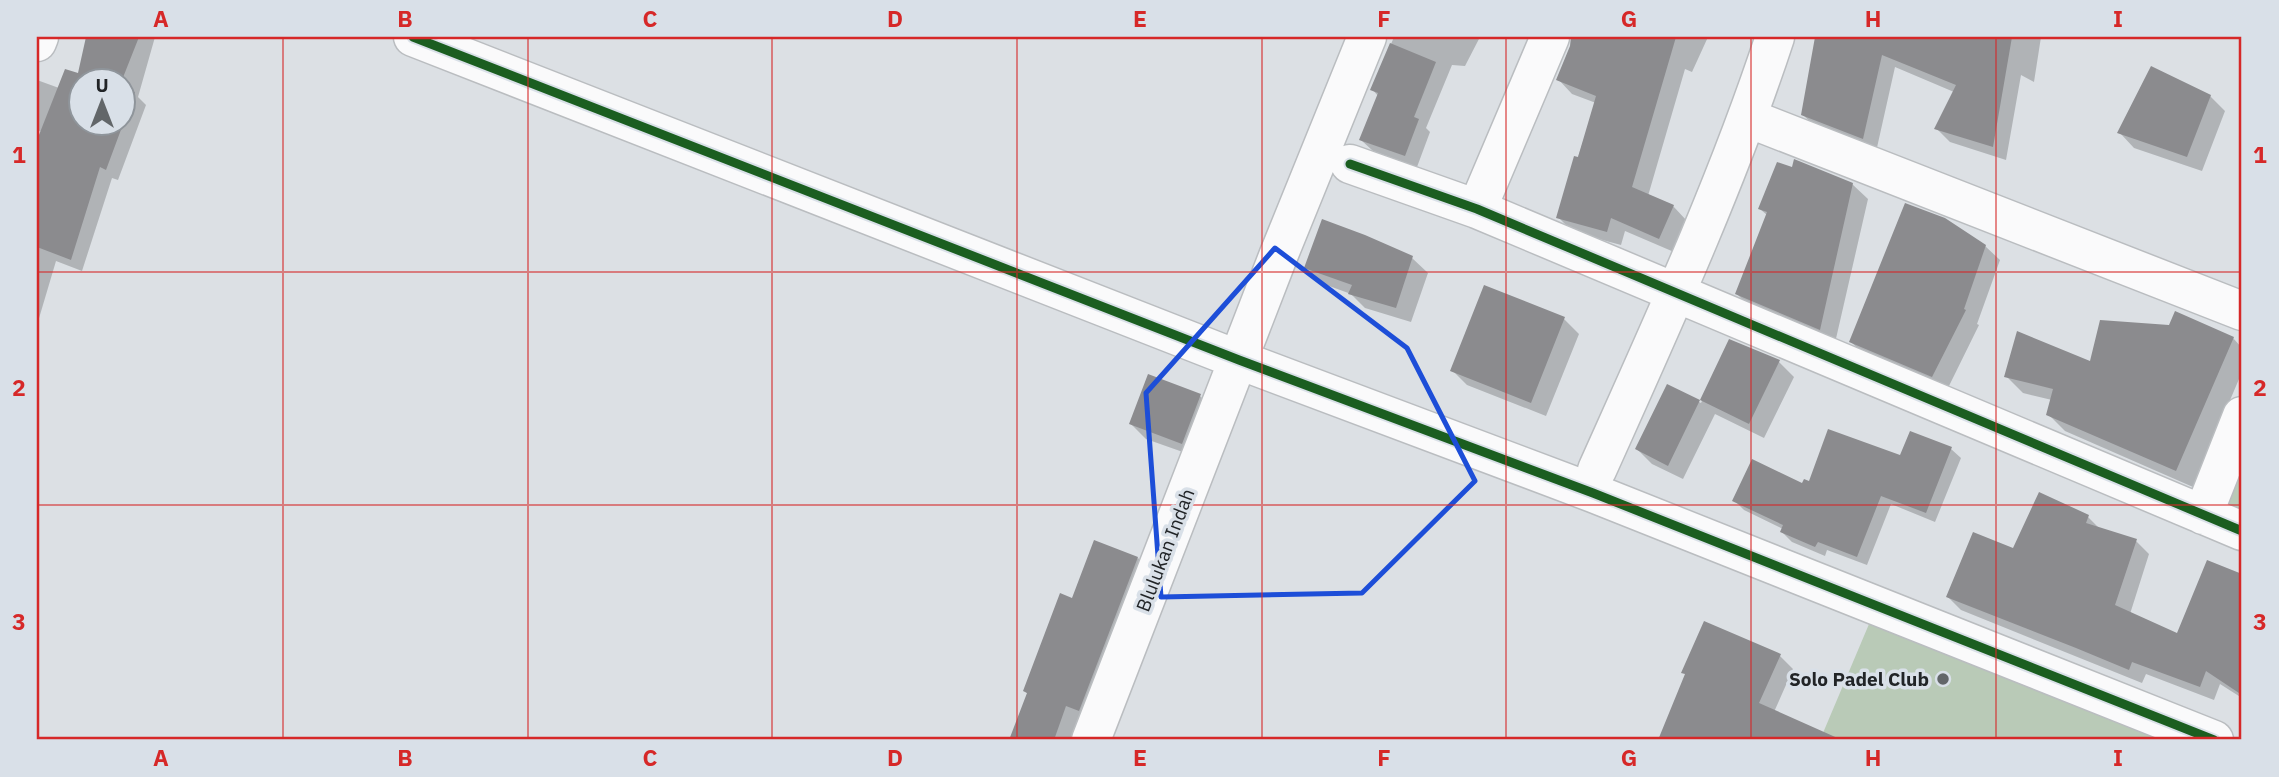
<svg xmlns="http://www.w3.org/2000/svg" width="2279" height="777" viewBox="0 0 2279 777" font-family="'IBM Plex Sans',sans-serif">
  <rect width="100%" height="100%" fill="#dce0e4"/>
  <path fill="#b9cab7" d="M 2242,452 L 2242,517 L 2220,507 Z
    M 1872,617 L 2209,740 L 1820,740 Z"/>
  <path fill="#0003" fill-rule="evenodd" d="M 88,37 L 155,37 L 138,97 L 146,105 L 118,180 L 112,178 L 82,271 L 56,261 L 37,325 L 37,159 L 47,134 L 37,130 L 37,80 L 59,88 L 80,76 ZM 80,80 L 122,80 L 122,122 L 80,122 Z
    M 1394,37 L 1480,37 L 1465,66 L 1452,65 L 1426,128 L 1430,132 L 1417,167 L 1373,151 L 1361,140 L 1378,96 L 1372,89 Z
    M 1573,37 L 1620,37 L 1632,42 L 1634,37 L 1708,37 L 1692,72 L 1685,69 L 1648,196 L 1673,206 L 1687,221 L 1674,252 L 1625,231 L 1621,245 L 1573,232 L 1558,217 L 1596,103 L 1572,94 L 1558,79 L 1572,45 Z
    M 1817,37 L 2041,37 L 2034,82 L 2021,75 L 2006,160 L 1950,142 L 1936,128 L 1954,92 L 1895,67 L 1876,152 L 1817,128 L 1803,115 Z
    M 2210,96 L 2225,111 L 2202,171 L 2134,148 L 2120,133 Z
    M 1852,184 L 1868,199 L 1835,343 L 1752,309 L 1737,294 L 1767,215 L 1760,209 Z
    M 1323,222 L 1412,258 L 1428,273 L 1411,322 L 1365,308 L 1351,294 L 1321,283 L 1306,268 Z
    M 1985,246 L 2000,260 L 1977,324 L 1979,325 L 1947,390 L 1866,356 L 1851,342 Z
    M 1564,319 L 1579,334 L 1546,416 L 1467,385 L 1452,370 Z
    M 2233,338 L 2242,348 L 2242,372 L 2193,487 L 2065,431 L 2048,414 L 2052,400 L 2023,393 L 2006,376 Z
    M 1729,341 L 1779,362 L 1794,377 L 1764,438 L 1715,414 L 1683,479 L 1652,464 L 1637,449 L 1667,386 L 1701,403 Z
    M 1200,396 L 1215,411 L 1197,457 L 1146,439 L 1131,424 Z
    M 1951,449 L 1961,458 L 1935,522 L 1891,504 L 1867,565 L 1827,550 L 1825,556 L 1792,542 L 1782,532 L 1783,529 L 1744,510 L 1734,500 L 1810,484 L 1901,457 Z
    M 2088,517 L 2101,530 L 2136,541 L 2149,554 L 2130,614 L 2178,635 L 2208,562 L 2242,576 L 2242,698 L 2220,684 L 2214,700 L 2146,674 L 2142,683 L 1961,610 L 1948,597 L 2014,550 Z
    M 1138,558 L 1151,572 L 1082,740 L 1011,740 L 1028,694 L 1025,691 L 1073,600 Z
    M 1780,656 L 1793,669 L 1774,712 L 1811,728 L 1823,740 L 1659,740 L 1686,675 Z"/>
  <path fill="#8b8b8e" d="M 86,37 L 139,37 L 122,80 L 80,80 L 80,122 L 122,122 L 122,88 L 135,92 L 106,170 L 100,167 L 71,260 L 37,247 L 37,140 L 65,69 L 78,73 Z
    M 1571,37 L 1676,37 L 1632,187 L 1674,205 L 1659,239 L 1611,218 L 1607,232 L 1556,218 L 1574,156 L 1578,157 L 1596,96 L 1556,80 L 1570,46 Z
    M 1815,37 L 2012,37 L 1993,147 L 1934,129 L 1956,85 L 1882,55 L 1863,139 L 1801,115 Z
    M 1390,43 L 1436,62 L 1414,117 L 1419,119 L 1405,156 L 1359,140 L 1378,93 L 1370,90 Z
    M 2151,66 L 2211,95 L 2187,157 L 2117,133 Z
    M 1794,159 L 1853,183 L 1820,330 L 1735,294 L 1767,212 L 1758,209 L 1777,162 L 1792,167 Z
    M 1905,203 L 1945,218 L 1986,245 L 1964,309 L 1966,310 L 1932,377 L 1849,342 Z
    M 1322,219 L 1365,235 L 1413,256 L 1396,308 L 1348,294 L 1352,285 L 1304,268 Z
    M 1484,285 L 1565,317 L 1531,403 L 1450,371 Z
    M 2175,311 L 2234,337 L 2176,471 L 2046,415 L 2053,389 L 2004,377 L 2017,331 L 2090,361 L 2100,320 L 2169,325 Z
    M 1729,339 L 1780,360 L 1749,424 L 1700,400 Z
    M 1148,374 L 1201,394 L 1182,444 L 1129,424 Z
    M 1667,384 L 1700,400 L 1668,466 L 1635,449 Z
    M 1828,429 L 1900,455 L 1910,431 L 1952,447 L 1926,513 L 1881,496 L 1857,557 L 1818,542 L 1815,547 L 1780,532 L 1783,525 L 1732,501 L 1752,459 L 1802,483 L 1804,479 L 1809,481 Z
    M 2039,492 L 2089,515 L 2086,523 L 2137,539 L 2115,605 L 2177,633 L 2207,560 L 2242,574 L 2242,695 L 2206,671 L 2200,687 L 2132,662 L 2129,670 L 2076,648 L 1946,597 L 1973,532 L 2013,548 Z
    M 1094,540 L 1138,557 L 1079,711 L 1066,706 L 1054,740 L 1009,740 L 1027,693 L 1023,691 L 1060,593 L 1072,598 Z
    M 1704,621 L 1781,654 L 1759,703 L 1842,740 L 1658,740 L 1685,674 L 1681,673 Z"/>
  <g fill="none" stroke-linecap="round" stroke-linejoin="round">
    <defs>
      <path id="street" d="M 413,37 L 1239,360 L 1593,493 L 2214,740
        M 37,42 L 39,37
        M 1748,118 L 2242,311
        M 1350,164 L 1477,209 L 2242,531
        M 1477,209 L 1550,37
        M 1597,470 C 1661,327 1726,186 1775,37
        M 2203,515 L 2242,416
        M 1091,740 L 1279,254 L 1367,37"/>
    </defs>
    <use href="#street" stroke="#babdc0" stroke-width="41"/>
    <use href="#street" stroke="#fafafb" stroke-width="38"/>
    <defs>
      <path id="cycleway" d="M 413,37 L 1239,360 L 1593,493 L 2214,740
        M 1350,164 L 1477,209 L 2242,531"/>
    </defs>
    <use href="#cycleway" stroke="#d9e0e8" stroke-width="13"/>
    <use href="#cycleway" stroke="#1b5e20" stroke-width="9"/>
  </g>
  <path fill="none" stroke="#1d4ed8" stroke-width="5" stroke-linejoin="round" d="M 1275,248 L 1407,348 L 1475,481 L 1362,593 L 1161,597 L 1146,393 Z"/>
  <path fill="none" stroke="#d62828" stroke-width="2" stroke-opacity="0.55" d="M 283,37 L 283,740M 528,37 L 528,740M 772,37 L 772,740M 1017,37 L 1017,740M 1262,37 L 1262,740M 1506,37 L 1506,740M 1751,37 L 1751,740M 1996,37 L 1996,740M 37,272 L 2242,272M 37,505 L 2242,505"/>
  <circle fill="#626669" stroke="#d9e0e8" stroke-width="2.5" cx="1943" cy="679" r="7"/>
  <g text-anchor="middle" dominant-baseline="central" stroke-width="7" stroke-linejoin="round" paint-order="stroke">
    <g font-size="19" fill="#212427" stroke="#d9e0e8">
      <text transform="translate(1165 550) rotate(-69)">Blulukan Indah</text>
    </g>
    <g font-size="19" font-weight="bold" fill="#212427" stroke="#d9e0e8" text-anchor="end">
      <text x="1929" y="679">Solo Padel Club</text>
    </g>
  </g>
  <rect width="2279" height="777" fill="none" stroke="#d9e0e8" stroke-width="77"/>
  <g transform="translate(102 102)"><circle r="33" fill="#d9e0e8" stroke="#8f959b" stroke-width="2"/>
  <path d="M0-5L12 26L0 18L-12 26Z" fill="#626669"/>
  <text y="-10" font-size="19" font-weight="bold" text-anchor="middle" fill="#212427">U</text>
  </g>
  <rect x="38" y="38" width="2202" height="700" fill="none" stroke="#d62828" stroke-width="2.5"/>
  <g font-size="23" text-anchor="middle" font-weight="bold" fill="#d62828">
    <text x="161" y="27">A</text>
    <text x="405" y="27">B</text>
    <text x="650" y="27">C</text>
    <text x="895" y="27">D</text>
    <text x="1140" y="27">E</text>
    <text x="1384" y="27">F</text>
    <text x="1629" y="27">G</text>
    <text x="1873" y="27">H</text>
    <text x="2118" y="27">I</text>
    <text x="19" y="163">1</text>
    <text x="2260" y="163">1</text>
    <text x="19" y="396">2</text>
    <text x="2260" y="396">2</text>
    <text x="19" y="630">3</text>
    <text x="2260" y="630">3</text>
    <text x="161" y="766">A</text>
    <text x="405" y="766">B</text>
    <text x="650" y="766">C</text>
    <text x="895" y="766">D</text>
    <text x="1140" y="766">E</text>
    <text x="1384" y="766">F</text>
    <text x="1629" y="766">G</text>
    <text x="1873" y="766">H</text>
    <text x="2118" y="766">I</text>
  </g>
</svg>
